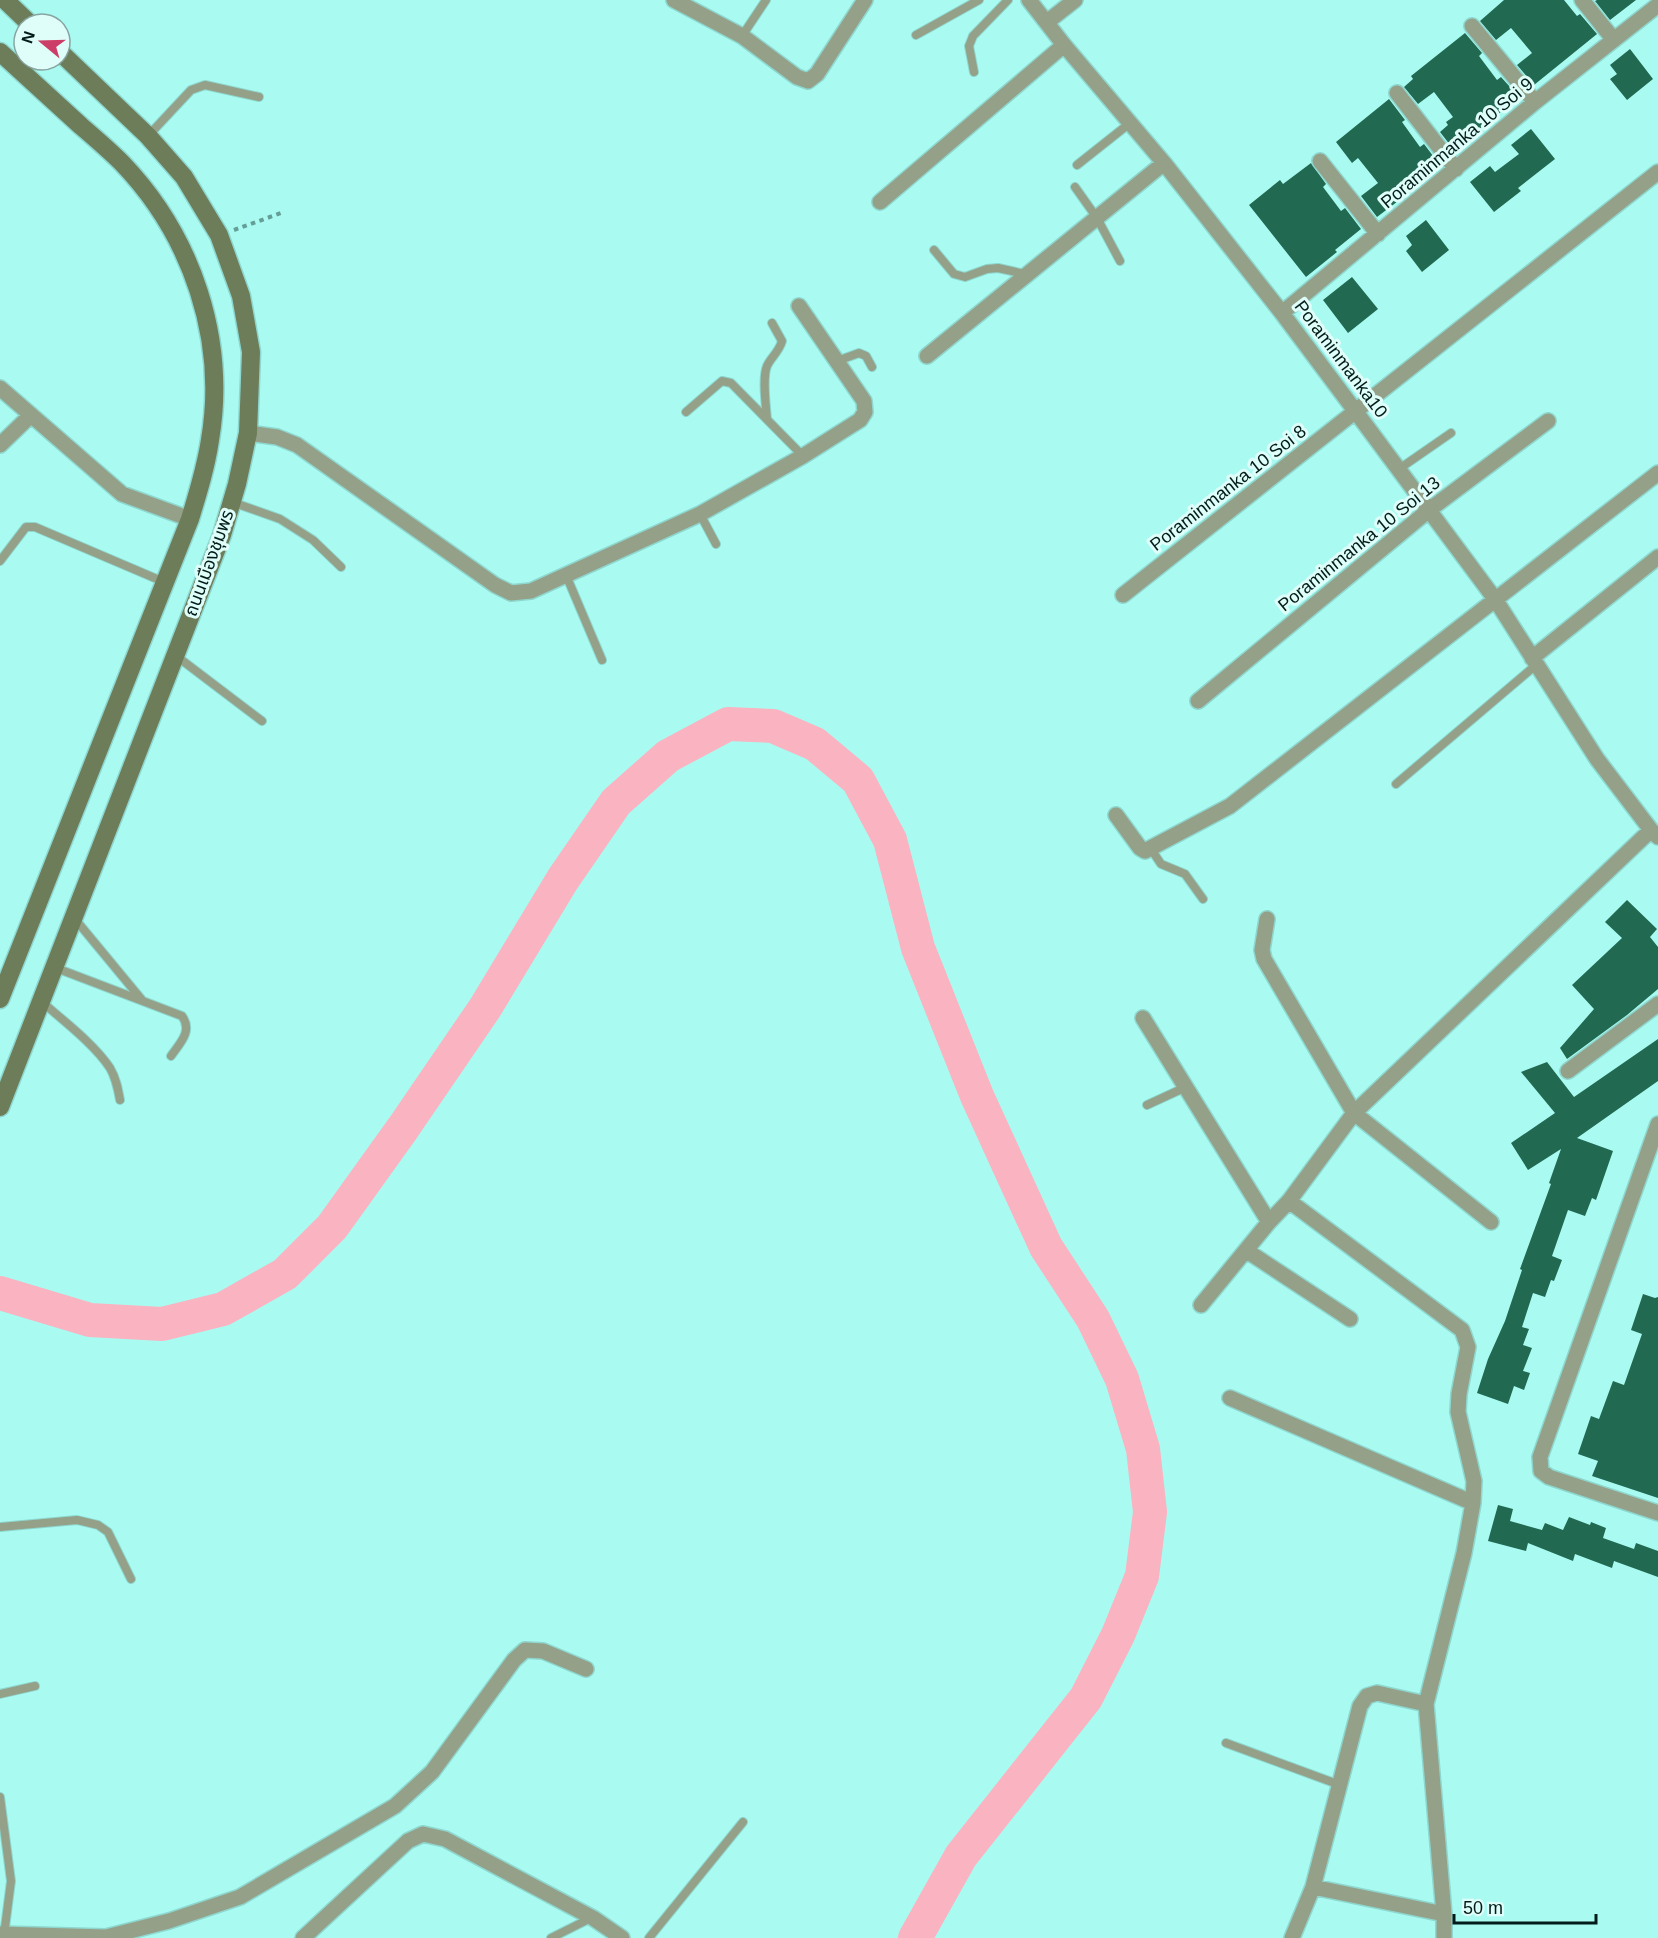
<svg xmlns="http://www.w3.org/2000/svg" width="1658" height="1938" viewBox="0 0 1658 1938" font-family="Helvetica,'Noto Sans Thai',sans-serif">
  <rect width="100%" height="100%" fill="#a9fbf2"/>
  <g fill="none" stroke-linecap="round" stroke-linejoin="round">
    <path stroke="#fab3c0" stroke-width="34" d="M 0,1293 L 90,1320 L 162,1324 L 223,1309 L 285,1274 L 332,1227 L 403,1128 L 485,1008 L 563,879 L 616,802 L 668,756 L 728,724 L 773,726 L 815,744 L 858,780 L 890,840 L 918,948 L 977,1096 L 1046,1247 L 1093,1319 L 1122,1379 L 1143,1449 L 1150,1512 L 1142,1576 L 1118,1635 L 1086,1698 L 961,1856 L 915,1938"/>
  </g>
  <path fill="#226951" d="M 1504,0 L 1564,0 L 1577,16 L 1580,14 L 1597,34 L 1534,85 L 1517,65 L 1532,53 L 1511,28 L 1496,40 L 1480,21 Z
    M 1597,0 L 1636,0 L 1610,20 L 1595,1 Z
    M 1465,33 L 1482,53 L 1479,56 L 1497,80 L 1501,77 L 1519,97 L 1454,150 L 1440,132 L 1448,125 L 1446,122 L 1453,117 L 1434,92 L 1418,104 L 1404,87 L 1413,79 L 1411,76 Z
    M 1630,49 L 1653,79 L 1627,100 L 1610,79 L 1617,74 L 1610,65 Z
    M 1389,99 L 1405,120 L 1402,122 L 1420,147 L 1424,144 L 1440,165 L 1412,186 L 1414,189 L 1377,217 L 1361,196 L 1378,183 L 1358,158 L 1352,163 L 1336,142 Z
    M 1531,129 L 1555,159 L 1518,188 L 1521,191 L 1494,212 L 1470,182 L 1490,166 L 1495,172 L 1519,154 L 1511,145 Z
    M 1311,163 L 1326,184 L 1323,187 L 1341,211 L 1345,208 L 1361,229 L 1335,250 L 1337,252 L 1306,277 L 1249,205 L 1280,180 L 1283,184 Z
    M 1426,220 L 1449,250 L 1422,272 L 1406,251 L 1412,245 L 1406,236 Z
    M 1352,277 L 1378,309 L 1348,333 L 1323,300 Z
    M 1627,900 L 1657,929 L 1650,937 L 1658,947 L 1658,989 L 1627,1015 L 1567,1059 L 1560,1048 L 1594,1009 L 1572,985 L 1622,938 L 1605,922 Z
    M 1658,1039 L 1658,1081 L 1577,1138 L 1613,1151 L 1596,1200 L 1592,1198 L 1585,1216 L 1568,1210 L 1552,1256 L 1562,1260 L 1554,1281 L 1551,1280 L 1545,1297 L 1533,1293 L 1522,1327 L 1529,1329 L 1523,1345 L 1532,1348 L 1523,1371 L 1530,1373 L 1524,1390 L 1514,1386 L 1508,1404 L 1477,1393 L 1488,1359 L 1505,1321 L 1522,1270 L 1520,1269 L 1551,1184 L 1549,1183 L 1561,1149 L 1528,1170 L 1511,1143 L 1555,1113 L 1521,1072 L 1547,1062 L 1574,1097 Z
    M 1643,1294 L 1655,1298 L 1658,1297 L 1658,1498 L 1592,1476 L 1598,1461 L 1578,1454 L 1591,1416 L 1599,1419 L 1613,1381 L 1624,1385 L 1642,1334 L 1631,1330 Z
    M 1498,1505 L 1513,1509 L 1510,1521 L 1542,1530 L 1545,1523 L 1563,1530 L 1569,1517 L 1590,1525 L 1591,1522 L 1606,1528 L 1603,1538 L 1634,1549 L 1636,1543 L 1658,1551 L 1658,1577 L 1614,1561 L 1612,1568 L 1575,1554 L 1573,1561 L 1528,1543 L 1526,1551 L 1488,1541 Z"/>
  <g fill="none" stroke-linecap="round" stroke-linejoin="round">
    <defs>
      <path id="lane" d="M 916,35 L 979,0
        M 742,36 L 766,0
        M 974,72 L 969,46 L 973,36 L 1008,0
        M 148,136 L 191,90 L 205,85 L 259,97
        M 1077,165 L 1130,123
        M 1075,187 L 1097,218 L 1120,261
        M 934,250 L 954,274 L 965,277 L 987,269 L 998,268 L 1025,274
        M 837,361 L 859,353 L 866,356 L 872,367
        M 686,412 L 722,381 L 731,383 L 803,456
        M 767,419 C 766,406 762,378 767,366 C 771,357 779,352 782,341 L 772,323
        M 1399,469 L 1451,433
        M 232,502 L 280,519 L 313,540 L 341,567
        M 700,514 L 716,544
        M 0,561 L 26,527 L 35,527 L 164,582
        M 566,575 L 602,660
        M 175,655 L 262,721
        M 1396,784 L 1536,665
        M 1151,849 L 1161,864 L 1185,874 L 1203,899
        M 75,919 L 142,1000
        M 56,968 L 182,1016 C 193,1031 180,1043 171,1056
        M 42,1002 C 64,1021 95,1045 110,1068 C 116,1078 118,1089 120,1100
        M 1147,1105 L 1186,1087
        M 0,1527 L 77,1520 L 98,1525 L 108,1532 L 131,1579
        M 0,1694 L 35,1686
        M 1226,1743 L 1340,1785
        M 0,1797 L 11,1881 L 4,1935
        M 551,1938 L 591,1918
        M 649,1938 L 743,1822"/>
      <path id="street" d="M 674,0 L 742,36 L 797,77 L 808,81 L 817,74 L 865,0
        M 1029,0 L 1064,45 L 1164,163 L 1282,313 L 1356,412 L 1495,599 L 1597,759 L 1651,830 L 1658,837
        M 1582,0 L 1614,40
        M 1047,22 L 1075,0
        M 1472,26 L 1535,102
        M 1397,93 L 1456,169
        M 1320,161 L 1378,234
        M 880,202 L 1064,45
        M 1282,313 L 1535,102 L 1658,5
        M 927,356 L 1164,163
        M 0,388 L 122,494 L 190,519
        M 248,433 L 277,437 L 297,445 L 495,585 L 511,593 L 531,591 L 700,514 L 803,456 L 860,420 L 865,412 L 864,401 L 799,306
        M 0,445 L 31,415
        M 1123,595 L 1658,172
        M 1532,658 L 1658,557
        M 1198,701 L 1429,510 L 1548,421
        M 1116,815 L 1140,848 L 1145,851 L 1230,806 L 1658,473
        M 1267,919 L 1262,950 L 1264,959 L 1354,1113 L 1491,1222
        M 1143,1018 L 1269,1222
        M 1568,1071 L 1658,1004
        M 1658,1124 L 1540,1457 L 1541,1471 L 1549,1477 L 1658,1513
        M 1289,1201 L 1462,1330 L 1468,1347 L 1459,1394 L 1458,1412 L 1474,1481 L 1473,1503 L 1464,1553 L 1426,1704 L 1444,1914 L 1444,1938
        M 1247,1251 L 1350,1319
        M 1201,1305 L 1269,1222 L 1289,1201 L 1354,1113 L 1651,830
        M 1230,1398 L 1473,1503
        M 1313,1887 L 1444,1914
        M 0,1934 L 106,1937 L 169,1921 L 240,1897 L 395,1806 L 432,1772 L 514,1660 L 525,1650 L 543,1651 L 586,1669
        M 303,1938 L 408,1841 L 423,1834 L 445,1839 L 593,1918 L 622,1938
        M 1292,1938 L 1313,1887 L 1360,1706 L 1367,1696 L 1377,1693 L 1426,1704"/>
      <path id="secondary" d="M 5,0 L 30,24
        M 0,52 C 27,77 54,101 81,126 C 95,138 109,150 122,163 C 192,236 227,339 210,440 C 206,467 198,493 190,519 L 0,999
        M 0,1107 L 222,535 L 237,484 L 248,433 L 251,352 L 241,296 L 219,235 L 184,177 L 148,136 L 60,52"/>
    </defs>
    <use href="#lane" stroke="#8ed7cf" stroke-width="10"/>
    <use href="#street" stroke="#8ed7cf" stroke-width="18"/>
    <use href="#secondary" stroke="#8ed7cf" stroke-width="21"/>
    <path stroke="#649e97" stroke-width="4" stroke-dasharray="4.5 4.5" stroke-linecap="butt" d="M 234,230 L 281,213"/>
    <use href="#lane" stroke="#95a088" stroke-width="8"/>
    <use href="#street" stroke="#95a088" stroke-width="15"/>
    <use href="#secondary" stroke="#6d7d5a" stroke-width="18"/>
  </g>
  <g text-anchor="middle" dominant-baseline="central" stroke-width="6" stroke-linejoin="round" paint-order="stroke">
    <g font-size="18" fill="#031c19" stroke="#dffefa">
      <text transform="translate(1457 143) rotate(-40)">Poraminmanka 10 Soi 9</text>
      <text transform="translate(1341 359) rotate(53)">Poraminmanka10</text>
      <text transform="translate(1228 488) rotate(-38)">Poraminmanka 10 Soi 8</text>
      <text transform="translate(1359 544) rotate(-39)">Poraminmanka 10 Soi 13</text>
      <text transform="translate(209 563) rotate(-70)">ถนนเมืองชุมพร</text>
    </g>
  </g>
  <g transform="translate(42 42) rotate(289)"><circle r="28" fill="#dffefa" stroke="#87a4a0" stroke-width="1.5"/>
  <path d="M0-4.5L10 22L0 15L-10 22Z" fill="#cc3e67"/>
  <text y="-9" font-size="16" font-weight="bold" text-anchor="middle" fill="#031c19">N</text>
  </g>
  <path d="M1454 1914v9h142v-9" fill="none" stroke="#031c19" stroke-width="3"/>
  <text x="1463" y="1914" font-size="18" fill="#031c19" stroke="#dffefa" stroke-width="4.5" paint-order="stroke">50 m</text>
</svg>
